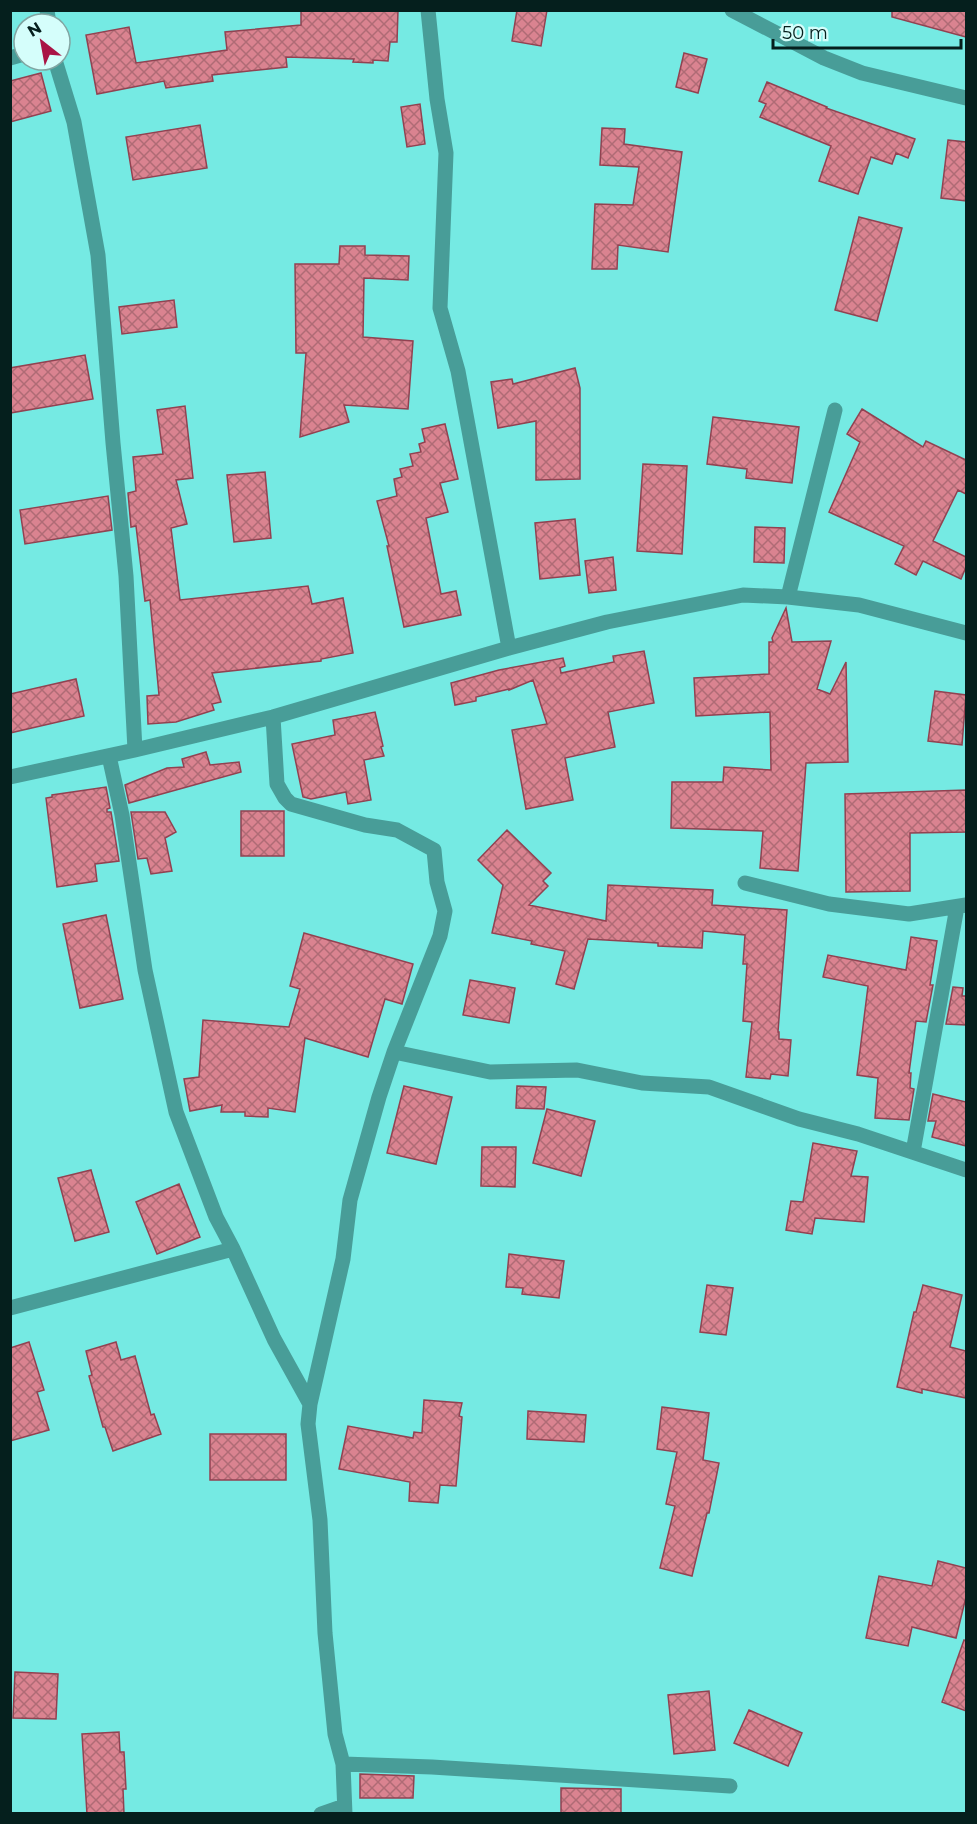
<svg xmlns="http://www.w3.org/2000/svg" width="977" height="1824" viewBox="0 0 977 1824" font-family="Montserrat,sans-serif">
  <defs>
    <pattern id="building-cross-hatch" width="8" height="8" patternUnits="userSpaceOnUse" patternTransform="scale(1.5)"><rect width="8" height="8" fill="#da8390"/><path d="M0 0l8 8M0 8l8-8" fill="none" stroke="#af6b75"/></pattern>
  </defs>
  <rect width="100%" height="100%" fill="#75eae3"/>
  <path fill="url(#building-cross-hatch)" stroke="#914251" stroke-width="1.5" d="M 301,10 L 398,10 L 397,42 L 390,42 L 388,61 L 373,60 L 373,63 L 353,62 L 354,59 L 286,57 L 287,67 L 212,75 L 213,81 L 166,88 L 164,81 L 97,94 L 86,35 L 129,27 L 136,63 L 227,50 L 225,32 L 301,25 Z
    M 517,10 L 547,10 L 541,46 L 512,41 Z
    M 892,10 L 966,10 L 966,37 L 892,17 Z
    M 684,53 L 707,59 L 698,93 L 676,87 Z
    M 41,73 L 51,111 L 10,122 L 10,81 Z
    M 767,82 L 827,107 L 826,108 L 915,139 L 908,158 L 896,153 L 892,164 L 871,157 L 858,194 L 819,181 L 831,146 L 760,117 L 766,104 L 759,101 Z
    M 420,104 L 425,144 L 407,147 L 401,107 Z
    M 200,125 L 207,168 L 133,180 L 126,137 Z
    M 602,128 L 625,129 L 624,144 L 682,152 L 668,252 L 618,245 L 617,269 L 592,269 L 595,204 L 633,205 L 639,167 L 600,165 Z
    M 948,140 L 966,142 L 966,201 L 941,198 Z
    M 859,217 L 902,228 L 877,321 L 835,310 Z
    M 340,246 L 365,246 L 365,255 L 409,256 L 408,280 L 364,278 L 363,337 L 413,341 L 408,409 L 344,405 L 349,422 L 300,437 L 306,353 L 296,353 L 295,264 L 339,264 Z
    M 174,300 L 177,327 L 122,334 L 119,307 Z
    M 85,355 L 93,399 L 10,413 L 10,368 Z
    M 575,368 L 580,388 L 580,479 L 536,480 L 536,421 L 498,428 L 491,382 L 512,379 L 513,384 Z
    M 185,406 L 193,478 L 176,480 L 187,524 L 171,528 L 180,600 L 308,586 L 312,604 L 343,598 L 353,653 L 321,659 L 321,661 L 212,673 L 221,702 L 212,704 L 214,710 L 176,722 L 148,724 L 147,696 L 159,695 L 150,600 L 145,601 L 136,526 L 131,527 L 128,493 L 136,491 L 133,457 L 163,454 L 157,410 Z
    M 862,409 L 923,447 L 926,441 L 966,460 L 966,494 L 958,490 L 933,541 L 966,557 L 966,567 L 961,579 L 923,561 L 916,575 L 895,564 L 904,546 L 829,512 L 860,442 L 847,434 Z
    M 713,417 L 799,427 L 792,483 L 746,478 L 747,469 L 707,464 Z
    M 445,424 L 458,479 L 440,483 L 448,512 L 426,518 L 441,594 L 456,591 L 461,615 L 404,627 L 387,546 L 389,546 L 377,501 L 397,496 L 394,479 L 402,477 L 400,469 L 413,466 L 410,454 L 421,452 L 419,444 L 425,442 L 422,429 Z
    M 643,464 L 687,466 L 682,554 L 637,551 Z
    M 265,472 L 271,538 L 234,542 L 227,475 Z
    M 108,496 L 112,530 L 25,544 L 20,510 Z
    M 575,519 L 580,575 L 540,579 L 535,523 Z
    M 755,527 L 785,528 L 784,563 L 754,562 Z
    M 613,557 L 616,590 L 589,593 L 585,561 Z
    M 786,608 L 792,642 L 831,641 L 817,689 L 830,694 L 846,662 L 848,762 L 806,763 L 798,871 L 760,868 L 763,831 L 671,828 L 672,782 L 723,782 L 724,767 L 771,770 L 770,712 L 696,716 L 694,678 L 769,674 L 769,642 L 773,642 L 772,638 Z
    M 644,651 L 654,703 L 608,712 L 615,747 L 565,758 L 573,800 L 526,809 L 512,730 L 547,724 L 533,680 L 509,690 L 509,689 L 476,697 L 476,701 L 455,705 L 451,683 L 499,670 L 563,658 L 565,666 L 560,668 L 561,673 L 614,662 L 613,656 Z
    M 76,679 L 84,716 L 10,733 L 10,694 Z
    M 935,691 L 966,695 L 962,745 L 928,741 Z
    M 375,712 L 383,746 L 381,747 L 384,756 L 364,760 L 371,800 L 348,804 L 346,792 L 311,799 L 303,797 L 292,744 L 335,735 L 333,720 Z
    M 206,752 L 210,765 L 239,762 L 241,772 L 129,803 L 125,785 L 167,768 L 184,767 L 182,759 Z
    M 106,787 L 110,808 L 107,809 L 107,812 L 111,812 L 119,861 L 95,864 L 97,881 L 57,887 L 46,798 L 52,797 L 52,795 Z
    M 966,790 L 966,832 L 910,833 L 910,891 L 846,892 L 845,794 Z
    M 241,811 L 284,811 L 284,856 L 241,856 Z
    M 131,812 L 165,812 L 176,832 L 165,838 L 172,871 L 151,874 L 147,858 L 138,859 Z
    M 507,830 L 551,873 L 543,881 L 548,886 L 529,905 L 606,921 L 608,885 L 713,890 L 712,905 L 787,910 L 778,1032 L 779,1032 L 779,1039 L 791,1040 L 788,1076 L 771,1074 L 770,1079 L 746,1077 L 752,1022 L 743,1021 L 747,964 L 743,964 L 745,935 L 703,931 L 702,948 L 658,946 L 658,943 L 588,939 L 574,989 L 556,984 L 565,951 L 531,944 L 532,941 L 492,933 L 503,885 L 478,860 Z
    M 106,915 L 123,999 L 80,1008 L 63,924 Z
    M 304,933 L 413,964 L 402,1004 L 385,999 L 368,1057 L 305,1038 L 295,1112 L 268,1108 L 268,1117 L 245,1116 L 245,1112 L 221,1112 L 222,1105 L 190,1111 L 184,1079 L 199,1077 L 203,1020 L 289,1027 L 300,989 L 290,986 Z
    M 911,937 L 937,941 L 930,985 L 933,985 L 926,1022 L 916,1021 L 909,1073 L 911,1073 L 910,1088 L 914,1089 L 909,1120 L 875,1118 L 878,1078 L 857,1075 L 868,986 L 823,977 L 828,955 L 906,970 Z
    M 470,980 L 515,988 L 509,1023 L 463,1015 Z
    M 953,987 L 963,988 L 962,996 L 966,996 L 966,1025 L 946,1024 Z
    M 404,1086 L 452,1097 L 436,1164 L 387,1153 Z
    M 517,1086 L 546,1087 L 544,1109 L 516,1108 Z
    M 933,1094 L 966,1102 L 966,1146 L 932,1137 L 936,1121 L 928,1121 Z
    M 547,1109 L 595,1121 L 581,1176 L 533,1163 Z
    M 813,1143 L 857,1151 L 851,1176 L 868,1177 L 864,1222 L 815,1218 L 812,1234 L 786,1230 L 791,1201 L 803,1202 Z
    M 482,1147 L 516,1147 L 515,1187 L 481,1186 Z
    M 91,1170 L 109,1232 L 75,1241 L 58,1178 Z
    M 179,1184 L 200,1237 L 157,1254 L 136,1202 Z
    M 509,1254 L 564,1261 L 559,1298 L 522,1294 L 523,1288 L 506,1287 Z
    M 707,1285 L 733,1288 L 726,1335 L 700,1332 Z
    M 923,1285 L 962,1295 L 950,1347 L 966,1351 L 966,1398 L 922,1389 L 922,1393 L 897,1387 L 914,1312 L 916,1312 Z
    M 29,1342 L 44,1390 L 37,1392 L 49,1430 L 10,1441 L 10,1348 Z
    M 116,1342 L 121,1360 L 135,1356 L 151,1415 L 154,1414 L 161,1434 L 113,1451 L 105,1427 L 103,1427 L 89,1376 L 92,1375 L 86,1351 Z
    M 424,1400 L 462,1403 L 459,1416 L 462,1417 L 456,1486 L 440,1485 L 438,1503 L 409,1501 L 410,1482 L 339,1469 L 348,1426 L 413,1438 L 414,1432 L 422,1433 Z
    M 662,1407 L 709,1413 L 703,1460 L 719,1463 L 709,1513 L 707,1513 L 692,1576 L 660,1568 L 675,1506 L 666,1504 L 677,1452 L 657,1449 Z
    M 528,1411 L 586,1415 L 584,1442 L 527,1439 Z
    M 210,1434 L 286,1434 L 286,1480 L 210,1480 Z
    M 938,1561 L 966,1568 L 966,1597 L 956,1638 L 912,1627 L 908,1646 L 866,1638 L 879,1576 L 932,1586 Z
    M 964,1640 L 966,1641 L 966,1711 L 942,1702 Z
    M 15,1672 L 58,1674 L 56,1719 L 13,1718 Z
    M 709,1691 L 715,1750 L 674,1754 L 668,1695 Z
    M 749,1710 L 802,1733 L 788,1766 L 734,1743 Z
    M 119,1732 L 120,1752 L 124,1752 L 126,1789 L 123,1789 L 124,1814 L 87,1814 L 82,1734 Z
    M 360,1774 L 414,1776 L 413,1798 L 360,1798 Z
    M 561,1788 L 621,1789 L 621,1814 L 561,1814 Z"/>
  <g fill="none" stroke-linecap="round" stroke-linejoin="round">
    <path stroke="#489d98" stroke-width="15" d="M 47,10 L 49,24
      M 428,10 L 437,99 L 446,153 L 440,308 L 458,371 L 509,648
      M 732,10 L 824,58 L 862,73 L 966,98
      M 10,58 L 24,54
      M 55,60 L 74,122 L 98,255 L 113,443 L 126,576 L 135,750
      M 788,597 L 835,410
      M 273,717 L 277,784 L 285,798 L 291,804 L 365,825 L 397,830 L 434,850 L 437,882 L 445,911 L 440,936 L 394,1052 L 379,1097 L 350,1200 L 343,1259 L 310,1404 L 308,1424 L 320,1520 L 325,1633 L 335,1734 L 343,1764 L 345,1814
      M 10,777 L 135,750 L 273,717 L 509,648 L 607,622 L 743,595 L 788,597 L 859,605 L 966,633
      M 745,883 L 829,904 L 909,914 L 966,905
      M 394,1052 L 490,1072 L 577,1070 L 642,1083 L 709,1087 L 799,1119 L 858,1134 L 966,1170
      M 913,1152 L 957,907
      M 233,1249 L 274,1339 L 310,1404
      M 10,1308 L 233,1249 L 216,1217 L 176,1112 L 145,970 L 122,815 L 109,756
      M 343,1764 L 432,1767 L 730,1786
      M 321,1814 L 344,1806"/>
  </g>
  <rect width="977" height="1824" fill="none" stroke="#051f1d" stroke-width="24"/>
  <g transform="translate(42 42) rotate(329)"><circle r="28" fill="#d5fefb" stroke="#82a5a2" stroke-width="1.5"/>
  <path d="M0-4.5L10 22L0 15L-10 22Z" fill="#a91445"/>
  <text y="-9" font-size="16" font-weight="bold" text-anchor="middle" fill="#051f1d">N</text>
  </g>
  <path d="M773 39v9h188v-9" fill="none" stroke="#051f1d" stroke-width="3"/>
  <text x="782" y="39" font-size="18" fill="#051f1d" stroke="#d5fefb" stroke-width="4.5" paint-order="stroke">50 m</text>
</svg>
